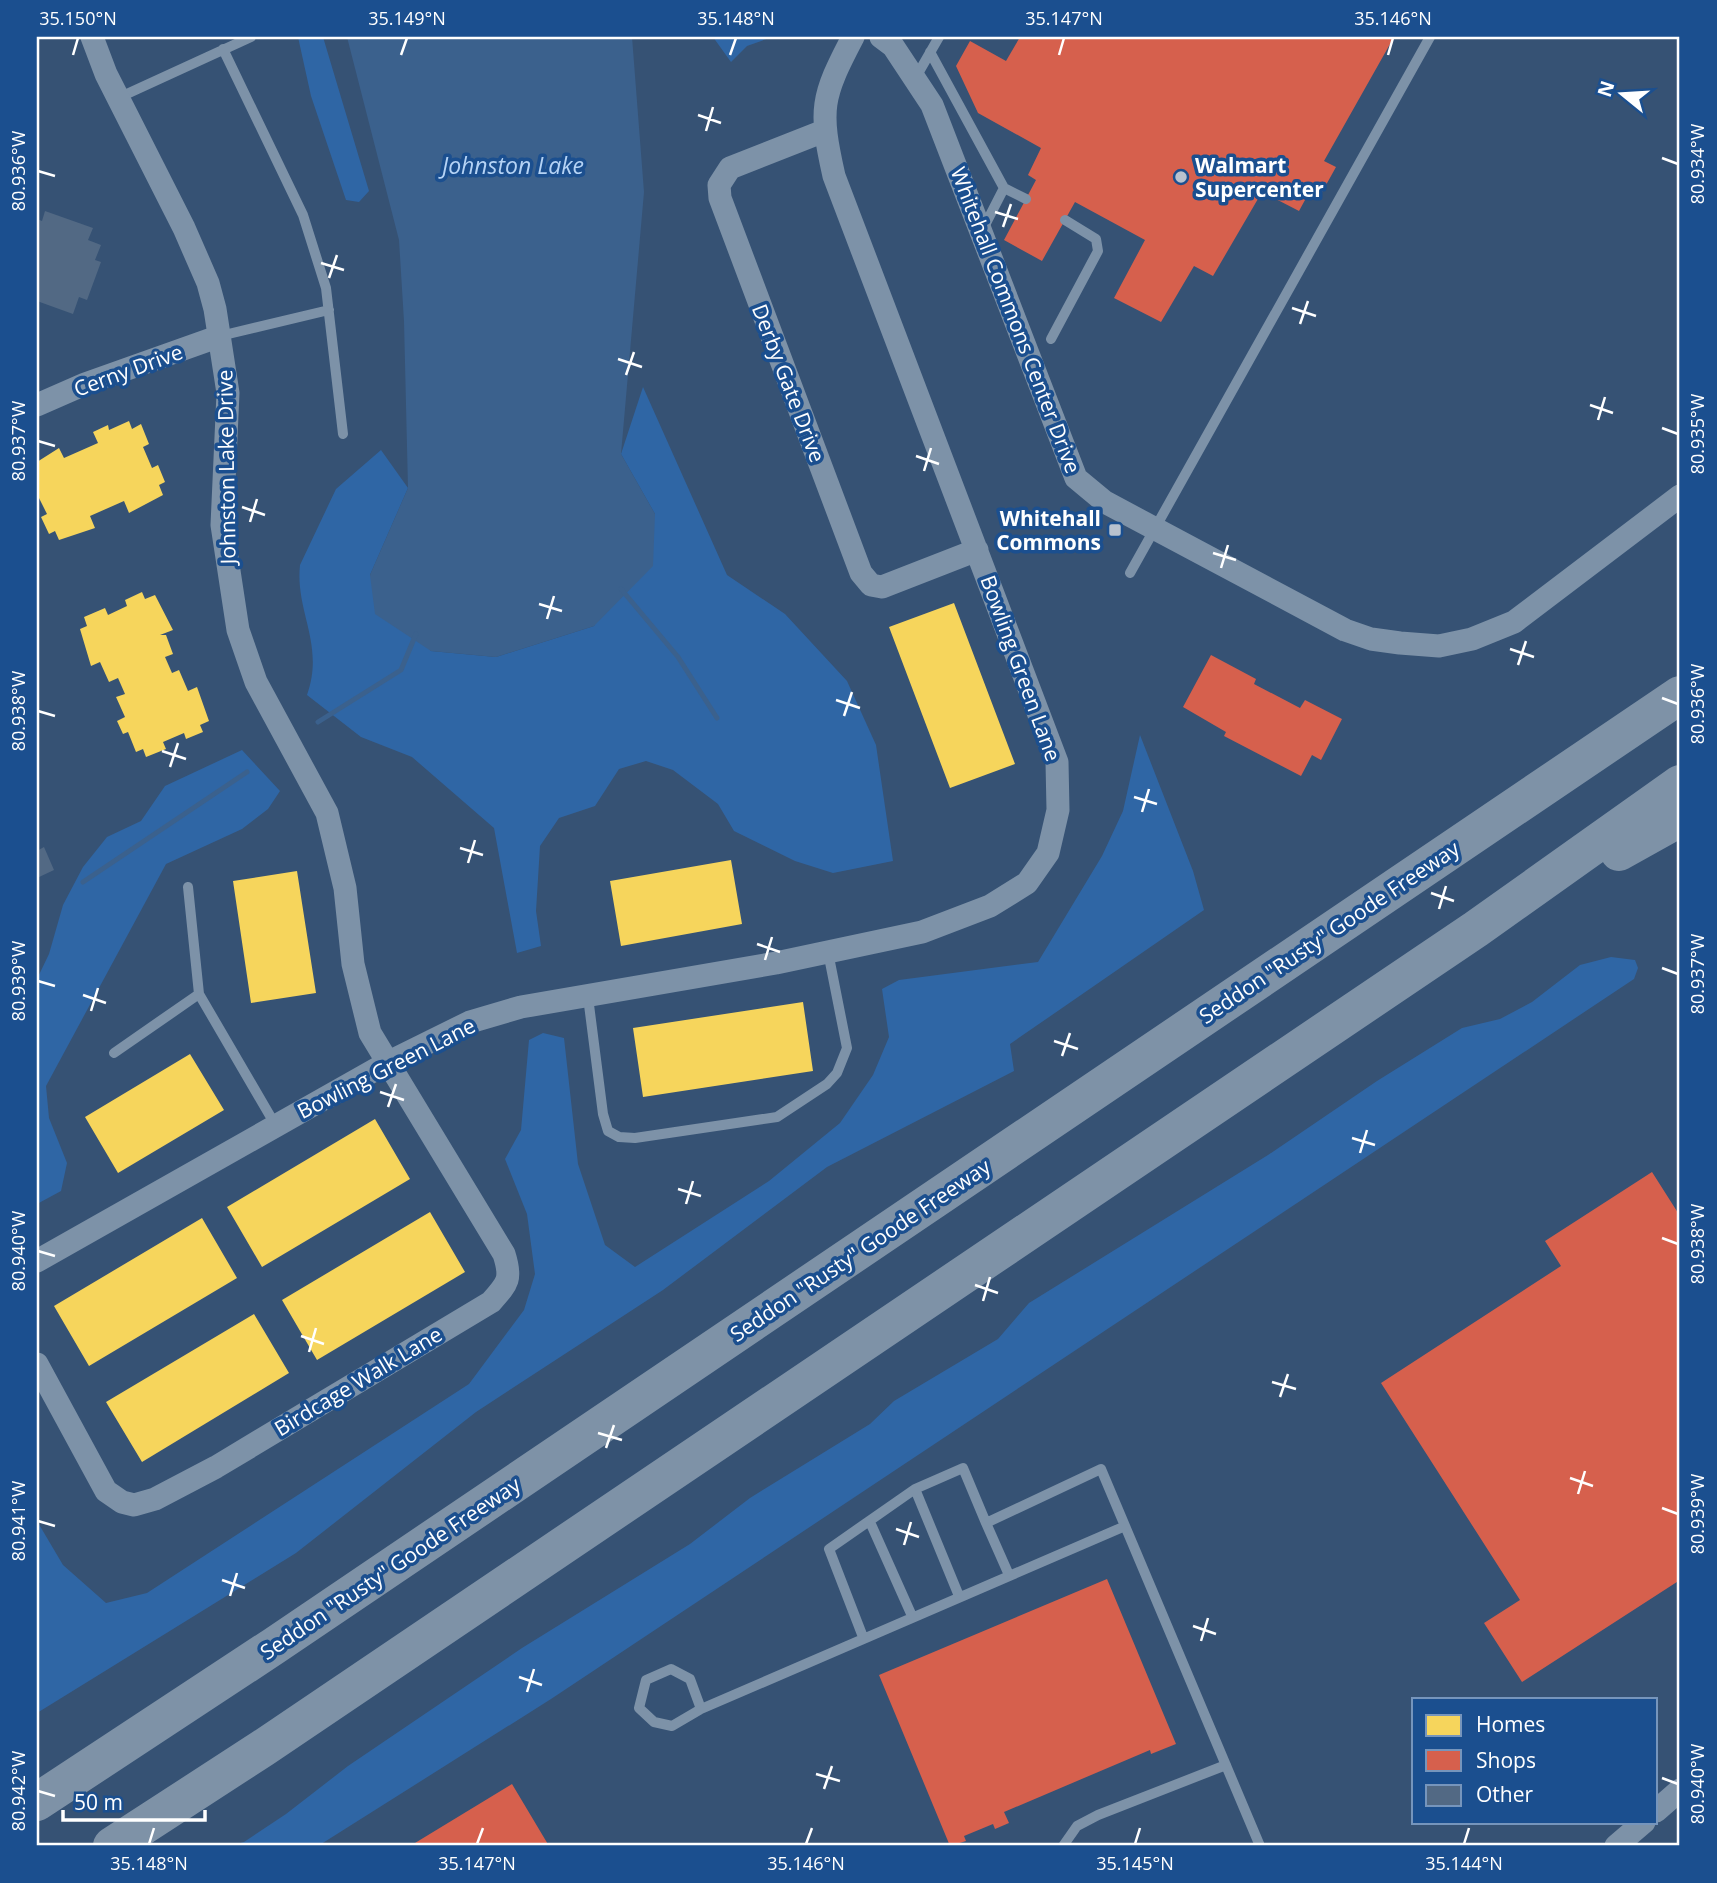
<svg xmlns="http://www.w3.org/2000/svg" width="1717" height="1883" viewBox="0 0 1717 1883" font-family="'Open Sans',sans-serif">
  <rect width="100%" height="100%" fill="#365274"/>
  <path fill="#2f66a5" d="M 298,37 L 323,37 L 369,191 L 359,202 L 346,200 L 311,96 Z
    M 713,37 L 772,37 L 747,46 L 731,62 Z
    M 643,387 L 727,575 L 785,614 L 847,681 L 876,745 L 893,861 L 833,873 L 795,861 L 734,831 L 718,804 L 673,770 L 646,761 L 619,769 L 595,806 L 559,818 L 540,846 L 536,911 L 541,946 L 517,953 L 494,828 L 412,757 L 361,737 L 307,695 C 325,644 295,612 300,565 L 336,489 L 381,450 L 408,488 L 370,575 L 431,651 L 496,657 L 594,626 L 655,514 L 621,454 Z
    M 1140,735 L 1193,871 L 1204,910 L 1010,1044 L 1014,1071 L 827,1167 L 663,1290 L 476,1412 L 296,1553 L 37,1713 L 37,1521 L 63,1565 L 106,1603 L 147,1593 L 469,1384 L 524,1310 L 535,1274 L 527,1214 L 505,1159 L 521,1130 L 529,1040 L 543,1033 L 564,1038 L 578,1164 L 605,1245 L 635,1267 L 769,1181 L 840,1123 L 873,1075 L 889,1037 L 882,989 L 899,980 L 1038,962 L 1102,856 L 1123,811 Z
    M 242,750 L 280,791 L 268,809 L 242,829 L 166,864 L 46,1086 L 49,1118 L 67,1163 L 61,1191 L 37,1204 L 37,979 L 49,954 L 63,905 L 83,867 L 107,837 L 141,821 L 165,786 Z
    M 1611,957 L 1635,960 L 1638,968 L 1634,979 L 551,1699 L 318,1846 L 230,1846 L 244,1842 L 286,1814 L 348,1766 L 522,1648 L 690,1544 L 750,1498 L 870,1424 L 894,1401 L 998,1339 L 1029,1303 L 1268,1155 L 1377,1081 L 1462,1028 L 1500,1019 L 1532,1002 L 1580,965 Z"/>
  <path fill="#3b618d" d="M 347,37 L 632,37 L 644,192 L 621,454 L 655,514 L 653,566 L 594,626 L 496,657 L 431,651 L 375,614 L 370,575 L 408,488 L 404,321 L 399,240 Z"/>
  <path fill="#f6d55c" d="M 129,421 L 132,429 L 141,424 L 149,444 L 143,447 L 152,468 L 158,465 L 165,482 L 159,485 L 163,495 L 129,513 L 124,501 L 90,516 L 95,528 L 59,540 L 55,531 L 49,534 L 41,517 L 47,514 L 37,494 L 37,462 L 59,448 L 64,458 L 98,443 L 93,432 L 108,425 L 109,430 Z
    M 142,592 L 145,599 L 155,595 L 173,630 L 160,635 L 166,635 L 173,654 L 165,657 L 172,673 L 179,670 L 188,691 L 197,687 L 209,721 L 200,725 L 203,732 L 186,739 L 184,733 L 163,742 L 166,749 L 146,757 L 143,749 L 136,752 L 128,732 L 123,734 L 117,721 L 125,717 L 116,697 L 125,694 L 118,678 L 109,682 L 100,662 L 91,666 L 80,629 L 87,626 L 84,617 L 105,608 L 108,615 L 127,606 L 125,600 Z
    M 954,603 L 1015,764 L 950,788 L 889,627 Z
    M 731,860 L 742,924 L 621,946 L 610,881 Z
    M 297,871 L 316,993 L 251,1003 L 233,881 Z
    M 803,1002 L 813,1071 L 643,1097 L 633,1028 Z
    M 190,1054 L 224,1110 L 118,1173 L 85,1117 Z
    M 375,1119 L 410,1179 L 262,1267 L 227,1207 Z
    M 430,1212 L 465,1272 L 317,1360 L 282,1300 Z
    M 202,1218 L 237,1278 L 89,1366 L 54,1306 Z
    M 254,1314 L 289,1373 L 142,1462 L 106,1402 Z"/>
  <path fill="#d6604d" d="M 1020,37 L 1394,37 L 1324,161 L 1336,167 L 1321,194 L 1311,189 L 1299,211 L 1262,192 L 1213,276 L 1194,266 L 1161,322 L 1114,298 L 1145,240 L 1075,202 L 1042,261 L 1004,240 L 1036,180 L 1028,175 L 1041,148 L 978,113 L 956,66 L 970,41 L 1006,61 Z
    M 1211,655 L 1256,679 L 1254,684 L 1300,708 L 1305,700 L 1342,719 L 1321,760 L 1312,755 L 1301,776 L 1224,736 L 1226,732 L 1183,707 Z
    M 1652,1172 L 1680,1216 L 1680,1580 L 1522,1682 L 1484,1623 L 1520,1600 L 1381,1383 L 1561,1266 L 1545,1241 Z
    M 1107,1579 L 1176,1744 L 1151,1754 L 1150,1750 L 1004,1812 L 1009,1823 L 995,1829 L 993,1824 L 964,1836 L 966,1841 L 950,1846 L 879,1675 Z
    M 512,1784 L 549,1846 L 417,1846 L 415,1843 Z"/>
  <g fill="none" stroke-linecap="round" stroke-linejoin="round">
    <path stroke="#3b618d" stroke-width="5" d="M 621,589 L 678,657 L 717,718
      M 318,722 L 401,670 L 416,634
      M 83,882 L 247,772"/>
  </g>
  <path fill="#526984" d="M 45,211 L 93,228 L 88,240 L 101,245 L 95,260 L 101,262 L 87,300 L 79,297 L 73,314 L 37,301 L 37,219 L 42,221 Z
    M 44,847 L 54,870 L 37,878 L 37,851 Z"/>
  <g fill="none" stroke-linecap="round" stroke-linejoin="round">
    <path stroke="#7d92a8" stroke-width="10" d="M 223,49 L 303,215 L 326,288 L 343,434
      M 930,52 L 1004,188 L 982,231
      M 916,77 L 939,37
      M 118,98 L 251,37
      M 1004,188 L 1026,199
      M 220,336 L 329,310
      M 1051,339 L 1098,251 L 1096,239 L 1065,220
      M 1130,573 L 1430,37
      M 188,887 L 199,994 L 276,1126
      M 588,997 L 603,1114 L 608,1131 L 619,1137 L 635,1138 L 777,1117 L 827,1084 L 837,1073 L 847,1048 L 828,952
      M 114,1053 L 199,994
      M 915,1489 L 959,1596
      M 870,1522 L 912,1616
      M 986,1523 L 1009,1575
      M 863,1637 L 829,1549 L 915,1489 L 963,1468 L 986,1523 L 1101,1469 L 1260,1846
      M 701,1709 L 690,1679 L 671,1669 L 646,1680 L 639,1708 L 654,1722 L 672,1726 L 701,1709 L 1123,1527
      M 1063,1846 L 1077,1826 L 1098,1815 L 1226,1765"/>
    <path stroke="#7d92a8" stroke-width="23" d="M 881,37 L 893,46 L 932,105 L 1076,478 L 1105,502 L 1345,630 L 1371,639 L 1400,643 L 1439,646 L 1472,639 L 1514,622 L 1680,496
      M 824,131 L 730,168 L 719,185 L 720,198 L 861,573 L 871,585 L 882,587 L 977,550
      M 37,405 L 85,384 L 220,336
      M 37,1261 L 387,1063 L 470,1022 L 521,1007 L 776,963 L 922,932 L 990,906 L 1027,883 L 1048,853 L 1058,810 L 1057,762 L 834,176 C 819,109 821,98 853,37
      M 37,1364 L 106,1491 L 122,1502 L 134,1505 L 155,1499 L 216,1467 L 491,1302 C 508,1283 512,1279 504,1254 L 370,1033 L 353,964 L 345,888 L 327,813 L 256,682 L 238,630 L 222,525 L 228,393 L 215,309 L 208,283 L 184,228 L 106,74 L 92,37
      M 1656,1811 L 1680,1790
      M 1616,1846 L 1644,1822"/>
    <path stroke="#7e92a7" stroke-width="38" d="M 1619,852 L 1680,818
      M 37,1802 L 274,1646 L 1680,695
      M 112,1846 L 263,1748 L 1476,929 L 1680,784"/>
  </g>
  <path fill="none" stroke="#fff" stroke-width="2.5" d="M 73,55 L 78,38M 401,55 L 407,38M 730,55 L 736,38M 1059,55 L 1064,38M 1388,55 L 1393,38M 698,115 L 721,123M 706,131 L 713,107M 1662,158 L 1678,164M 38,171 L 55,176M 995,212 L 1018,219M 1003,227 L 1011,204M 321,263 L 344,270M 329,278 L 337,255M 1292,308 L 1316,316M 1300,324 L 1308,301M 618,359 L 642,367M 626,375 L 634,352M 1590,405 L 1613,413M 1598,420 L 1605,397M 1662,428 L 1678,434M 38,441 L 55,446M 916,456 L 939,464M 924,471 L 931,448M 242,507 L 265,515M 250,522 L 257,499M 1213,553 L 1236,560M 1221,568 L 1228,545M 539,604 L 562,611M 547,619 L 554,596M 1510,649 L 1534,657M 1518,665 L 1526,641M 1662,698 L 1678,704M 836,700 L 860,708M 38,711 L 55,716M 844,716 L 852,692M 162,751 L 186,759M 170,767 L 178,743M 1134,797 L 1157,804M 1142,812 L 1149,789M 460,848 L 483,855M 468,863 L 475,840M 1431,893 L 1454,901M 1439,909 L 1446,886M 757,944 L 780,952M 765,960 L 772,937M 1662,968 L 1678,974M 38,981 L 55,986M 83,995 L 106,1003M 91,1011 L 98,988M 1054,1041 L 1078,1049M 1062,1056 L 1070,1033M 380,1092 L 404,1100M 388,1107 L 396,1084M 1352,1138 L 1375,1145M 1360,1153 L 1367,1130M 678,1189 L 701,1196M 686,1204 L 693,1181M 1662,1238 L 1678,1244M 38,1251 L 55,1256M 975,1285 L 998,1293M 983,1301 L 990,1277M 301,1336 L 324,1344M 309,1352 L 316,1328M 1272,1382 L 1296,1389M 1280,1397 L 1288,1374M 598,1433 L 622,1440M 606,1448 L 614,1425M 1570,1478 L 1593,1486M 1578,1494 L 1585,1471M 1662,1508 L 1678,1514M 38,1521 L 55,1526M 896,1529 L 919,1537M 904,1545 L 911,1522M 222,1580 L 245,1588M 230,1596 L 237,1573M 1193,1626 L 1216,1634M 1201,1641 L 1208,1618M 519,1677 L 542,1685M 527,1692 L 534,1669M 816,1774 L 840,1781M 1662,1778 L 1678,1784M 824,1789 L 832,1766M 38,1791 L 55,1796M 149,1844 L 154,1828M 477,1844 L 483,1828M 806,1844 L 812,1828M 1135,1844 L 1140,1828M 1464,1844 L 1469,1828"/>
  <g fill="#b9c2ce" stroke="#1b4f8f" stroke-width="2.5">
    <circle cx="1181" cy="177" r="7"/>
    <rect x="1108" y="523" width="14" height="14" rx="3.5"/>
  </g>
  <g text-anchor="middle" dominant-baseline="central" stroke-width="7" stroke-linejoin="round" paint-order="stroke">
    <g font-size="21" font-weight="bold" fill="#fff" stroke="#1b4f8f" text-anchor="start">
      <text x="1195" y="165">Walmart<tspan x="1195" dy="24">Supercenter</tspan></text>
      <text x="1101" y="518" text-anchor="end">Whitehall<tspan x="1101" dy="24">Commons</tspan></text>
    </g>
    <g font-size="21" fill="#fff" stroke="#1b4f8f">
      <text transform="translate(1016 320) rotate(69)">Whitehall Commons Center Drive</text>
      <text transform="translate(128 370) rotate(-20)">Cerny Drive</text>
      <text transform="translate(789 383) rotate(69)">Derby Gate Drive</text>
      <text transform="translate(226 467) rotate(-91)">Johnston Lake Drive</text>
      <text transform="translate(1021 668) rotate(70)">Bowling Green Lane</text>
      <text transform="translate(1329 932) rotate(-34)">Seddon "Rusty" Goode Freeway</text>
      <text transform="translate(386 1068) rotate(-27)">Bowling Green Lane</text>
      <text transform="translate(860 1250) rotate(-34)">Seddon "Rusty" Goode Freeway</text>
      <text transform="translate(358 1381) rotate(-31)">Birdcage Walk Lane</text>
      <text transform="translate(390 1568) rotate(-34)">Seddon "Rusty" Goode Freeway</text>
    </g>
    <g font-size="23" font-style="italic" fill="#b5d3f5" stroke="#1b4f8f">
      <text x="513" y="165">Johnston Lake</text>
    </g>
  </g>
  <rect width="1717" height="1883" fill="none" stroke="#1b4f8f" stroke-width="77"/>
  <rect x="1412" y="1698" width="245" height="126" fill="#1b4f8f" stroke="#7695bc" stroke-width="2"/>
  <rect x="1426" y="1715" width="35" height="21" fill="#f6d55c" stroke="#7695bc" stroke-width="2"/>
  <text x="1476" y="1732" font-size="21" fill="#ffffff">Homes</text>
  <rect x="1426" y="1750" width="35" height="21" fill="#d6604d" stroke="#7695bc" stroke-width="2"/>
  <text x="1476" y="1768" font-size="21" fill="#ffffff">Shops</text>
  <rect x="1426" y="1785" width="35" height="21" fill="#526984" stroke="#7695bc" stroke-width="2"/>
  <text x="1476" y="1802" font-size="21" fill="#ffffff">Other</text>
  <g transform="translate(1622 94) rotate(288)" stroke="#1b4f8f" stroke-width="5" paint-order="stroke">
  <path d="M0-5L12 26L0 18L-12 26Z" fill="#ffffff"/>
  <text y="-10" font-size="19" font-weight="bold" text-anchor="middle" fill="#ffffff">N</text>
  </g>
  <path d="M63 1810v10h142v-10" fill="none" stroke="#ffffff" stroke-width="3.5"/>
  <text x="74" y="1810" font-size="21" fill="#ffffff" stroke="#1b4f8f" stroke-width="5" paint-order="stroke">50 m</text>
  <rect x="38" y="38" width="1640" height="1806" fill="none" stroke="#fff" stroke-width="2.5"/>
  <g font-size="18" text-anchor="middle" fill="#fff">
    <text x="78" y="25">35.150°N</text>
    <text x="407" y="25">35.149°N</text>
    <text x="736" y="25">35.148°N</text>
    <text x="1064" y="25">35.147°N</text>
    <text x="1393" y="25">35.146°N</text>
    <text transform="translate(1698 164) rotate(-90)" y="6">80.934°W</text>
    <text transform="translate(19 171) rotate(-90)" y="6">80.936°W</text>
    <text transform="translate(1698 434) rotate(-90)" y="6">80.935°W</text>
    <text transform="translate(19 441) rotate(-90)" y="6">80.937°W</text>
    <text transform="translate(1698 704) rotate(-90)" y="6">80.936°W</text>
    <text transform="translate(19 711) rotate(-90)" y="6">80.938°W</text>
    <text transform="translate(1698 974) rotate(-90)" y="6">80.937°W</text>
    <text transform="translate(19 981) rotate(-90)" y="6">80.939°W</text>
    <text transform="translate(1698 1244) rotate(-90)" y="6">80.938°W</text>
    <text transform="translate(19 1251) rotate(-90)" y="6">80.940°W</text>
    <text transform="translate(1698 1514) rotate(-90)" y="6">80.939°W</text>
    <text transform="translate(19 1521) rotate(-90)" y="6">80.941°W</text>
    <text transform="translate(1698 1784) rotate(-90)" y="6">80.940°W</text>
    <text transform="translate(19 1791) rotate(-90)" y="6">80.942°W</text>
    <text x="149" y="1870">35.148°N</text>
    <text x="477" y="1870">35.147°N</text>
    <text x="806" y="1870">35.146°N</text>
    <text x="1135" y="1870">35.145°N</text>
    <text x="1464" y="1870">35.144°N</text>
  </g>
</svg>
